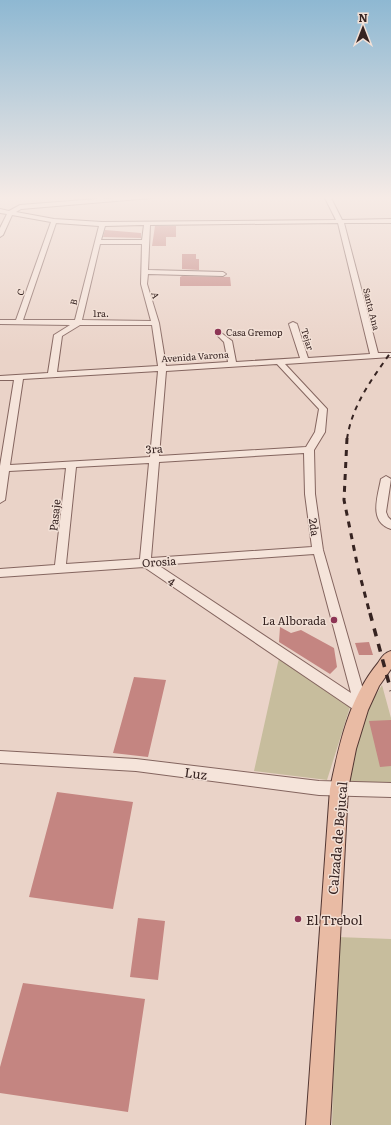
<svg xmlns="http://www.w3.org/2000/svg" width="391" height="1125" viewBox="0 0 391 1125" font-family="Literata,serif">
  <rect width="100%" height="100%" fill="#ead3c8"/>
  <path fill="#c7bd9d" d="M 279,658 L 351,704 L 327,780 L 254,771 Z
    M 382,685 L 391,718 L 391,784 L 343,782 L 366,711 Z
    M 337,937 L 391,939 L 391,1125 L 332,1125 Z"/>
  <path fill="#c48581" d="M 155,226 L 176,226 L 176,237 L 166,237 L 166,246 L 152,246 Z
    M 105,230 L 141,233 L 141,238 L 103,237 Z
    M 182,254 L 196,254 L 196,259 L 199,259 L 199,270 L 182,269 Z
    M 182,276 L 230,277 L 231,286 L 180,286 L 180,277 Z
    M 280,627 L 291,633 L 301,630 L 334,648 L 337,667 L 330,674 L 279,642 Z
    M 369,642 L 373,655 L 359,655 L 355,643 Z
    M 134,677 L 166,680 L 148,757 L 113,753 Z
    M 391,720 L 391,766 L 380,767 L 369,721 Z
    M 57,792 L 133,802 L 113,909 L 29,897 Z
    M 138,918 L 165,921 L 158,980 L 130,977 Z
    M 23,983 L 145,999 L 128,1112 L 0,1093 L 0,1067 Z"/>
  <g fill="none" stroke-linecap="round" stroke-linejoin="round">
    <defs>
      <path id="minor" d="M 100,196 L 106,196 L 104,199 L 136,196 L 154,196 L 151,198 L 21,209 L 16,212 L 54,219 L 102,222 L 336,220 L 324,196 L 330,196 L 342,220 L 391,219 L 391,223 L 344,223 L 378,353 L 391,353 L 391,357 L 285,364 L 327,409 L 325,432 L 314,450 L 315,494 L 323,550 L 368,707 L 366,711 L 361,713 L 356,711 L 144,567 L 0,577 L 0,569 L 55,565 L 66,468 L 9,471 L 5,500 L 0,503 L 0,466 L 14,380 L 0,380 L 0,376 L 48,373 L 54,335 L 70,325 L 0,324 L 0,320 L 16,320 L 51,222 L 12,215 L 3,235 L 0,237 L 0,228 L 7,214 L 0,213 L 0,209 L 9,211 L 20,205 L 97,199 ZM 56,223 L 99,226 L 75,320 L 23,320 ZM 338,223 L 370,354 L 308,358 L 297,324 L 293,322 L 289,324 L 300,358 L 236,362 L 232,341 L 220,332 L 216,334 L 224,342 L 228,362 L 166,366 L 159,323 L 147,284 L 148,274 L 223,276 L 226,274 L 223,272 L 148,270 L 150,225 ZM 144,225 L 142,240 L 101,240 L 105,226 ZM 100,244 L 142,244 L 141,284 L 151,321 L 82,320 ZM 80,325 L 152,325 L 158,366 L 57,372 L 62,336 ZM 277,364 L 319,409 L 315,432 L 306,447 L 159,456 L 166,371 ZM 158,371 L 150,457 L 10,465 L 23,379 ZM 304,453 L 305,494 L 312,547 L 151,558 L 159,462 ZM 149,463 L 140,559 L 66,564 L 76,467 ZM 314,554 L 351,693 L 158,565 Z
        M 386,476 L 391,479 L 386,512 L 388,517 L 391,520 L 391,529 C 368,522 378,496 381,479 Z
        M 0,751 L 136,759 L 319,781 L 391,783 L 391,797 L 319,795 L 136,771 L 0,763 Z"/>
      <path id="major" d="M 391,651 L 391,669 L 379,686 L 368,710 L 356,749 L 348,789 L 330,1125 L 306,1125 L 330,789 C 339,745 349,698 378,663 C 382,657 384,653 391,651 Z"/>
    </defs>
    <use href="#minor" stroke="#84655f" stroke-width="2"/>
    <use href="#major" stroke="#523632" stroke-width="2"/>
    <use href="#minor" fill="#f5e4da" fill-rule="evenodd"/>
    <use href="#major" fill="#e9bba4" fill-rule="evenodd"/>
    <path stroke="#362321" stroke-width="2" stroke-dasharray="5 5" stroke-linecap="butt" d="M 347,439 C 352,405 372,379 391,352"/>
    <path stroke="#362321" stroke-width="3" stroke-dasharray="6 6" stroke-linecap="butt" d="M 347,438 L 344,500 L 358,568 L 370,614"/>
    <path stroke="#362321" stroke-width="3.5" stroke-dasharray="8 8" stroke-linecap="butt" d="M 370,613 L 391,691"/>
  </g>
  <linearGradient id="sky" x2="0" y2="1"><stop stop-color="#8eb8d2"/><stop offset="0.56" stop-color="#f6ebe6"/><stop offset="1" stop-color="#f6ebe6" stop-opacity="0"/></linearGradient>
  <rect width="391" height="353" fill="url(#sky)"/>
  <g fill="#8d3555" stroke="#f2e0d6" stroke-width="1.5">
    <circle cx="218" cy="332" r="4"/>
    <circle cx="334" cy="620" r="4"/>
    <circle cx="298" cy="919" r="4"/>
  </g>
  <g text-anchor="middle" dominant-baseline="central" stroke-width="3" stroke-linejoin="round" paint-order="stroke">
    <g font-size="9" fill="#362321" stroke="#f2e0d6">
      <text transform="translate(20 292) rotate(-71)">C</text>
      <text transform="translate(156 295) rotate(74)">A</text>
      <text transform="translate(73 302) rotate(-76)">B</text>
      <text transform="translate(372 309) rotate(76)">Santa Ana</text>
      <text x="101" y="313">1ra.</text>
      <text transform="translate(308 339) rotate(73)">Tejar</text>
      <text transform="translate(195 356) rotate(-4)">Avenida Varona</text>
    </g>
    <g font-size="9" fill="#362321" stroke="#f2e0d6" text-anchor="start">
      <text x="226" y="332">Casa Gremop</text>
    </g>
    <g font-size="11" fill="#362321" stroke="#f2e0d6">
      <text transform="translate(154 448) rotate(-3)">3ra</text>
      <text transform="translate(54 515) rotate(-84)">Pasaje</text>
      <text transform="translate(315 527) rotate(82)">2da</text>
      <text transform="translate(159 561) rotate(-4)">Orosia</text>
      <text transform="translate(172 581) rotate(34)">4</text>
    </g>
    <g font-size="11" fill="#362321" stroke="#f2e0d6" text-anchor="end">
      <text x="326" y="620">La Alborada</text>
    </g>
    <g font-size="13" fill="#362321" stroke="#f2e0d6">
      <text transform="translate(196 773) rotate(7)">Luz</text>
      <text transform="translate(337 838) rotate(-85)">Calzada de Bejucal</text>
    </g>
    <g font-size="13" fill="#362321" stroke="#f2e0d6" text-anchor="start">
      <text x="306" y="919">El Trebol</text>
    </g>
  </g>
  <g transform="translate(363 28)" stroke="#f2e0d6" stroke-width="3" paint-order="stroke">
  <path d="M0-3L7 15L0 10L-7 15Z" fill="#362321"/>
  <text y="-6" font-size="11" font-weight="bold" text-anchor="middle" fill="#362321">N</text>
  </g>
</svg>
